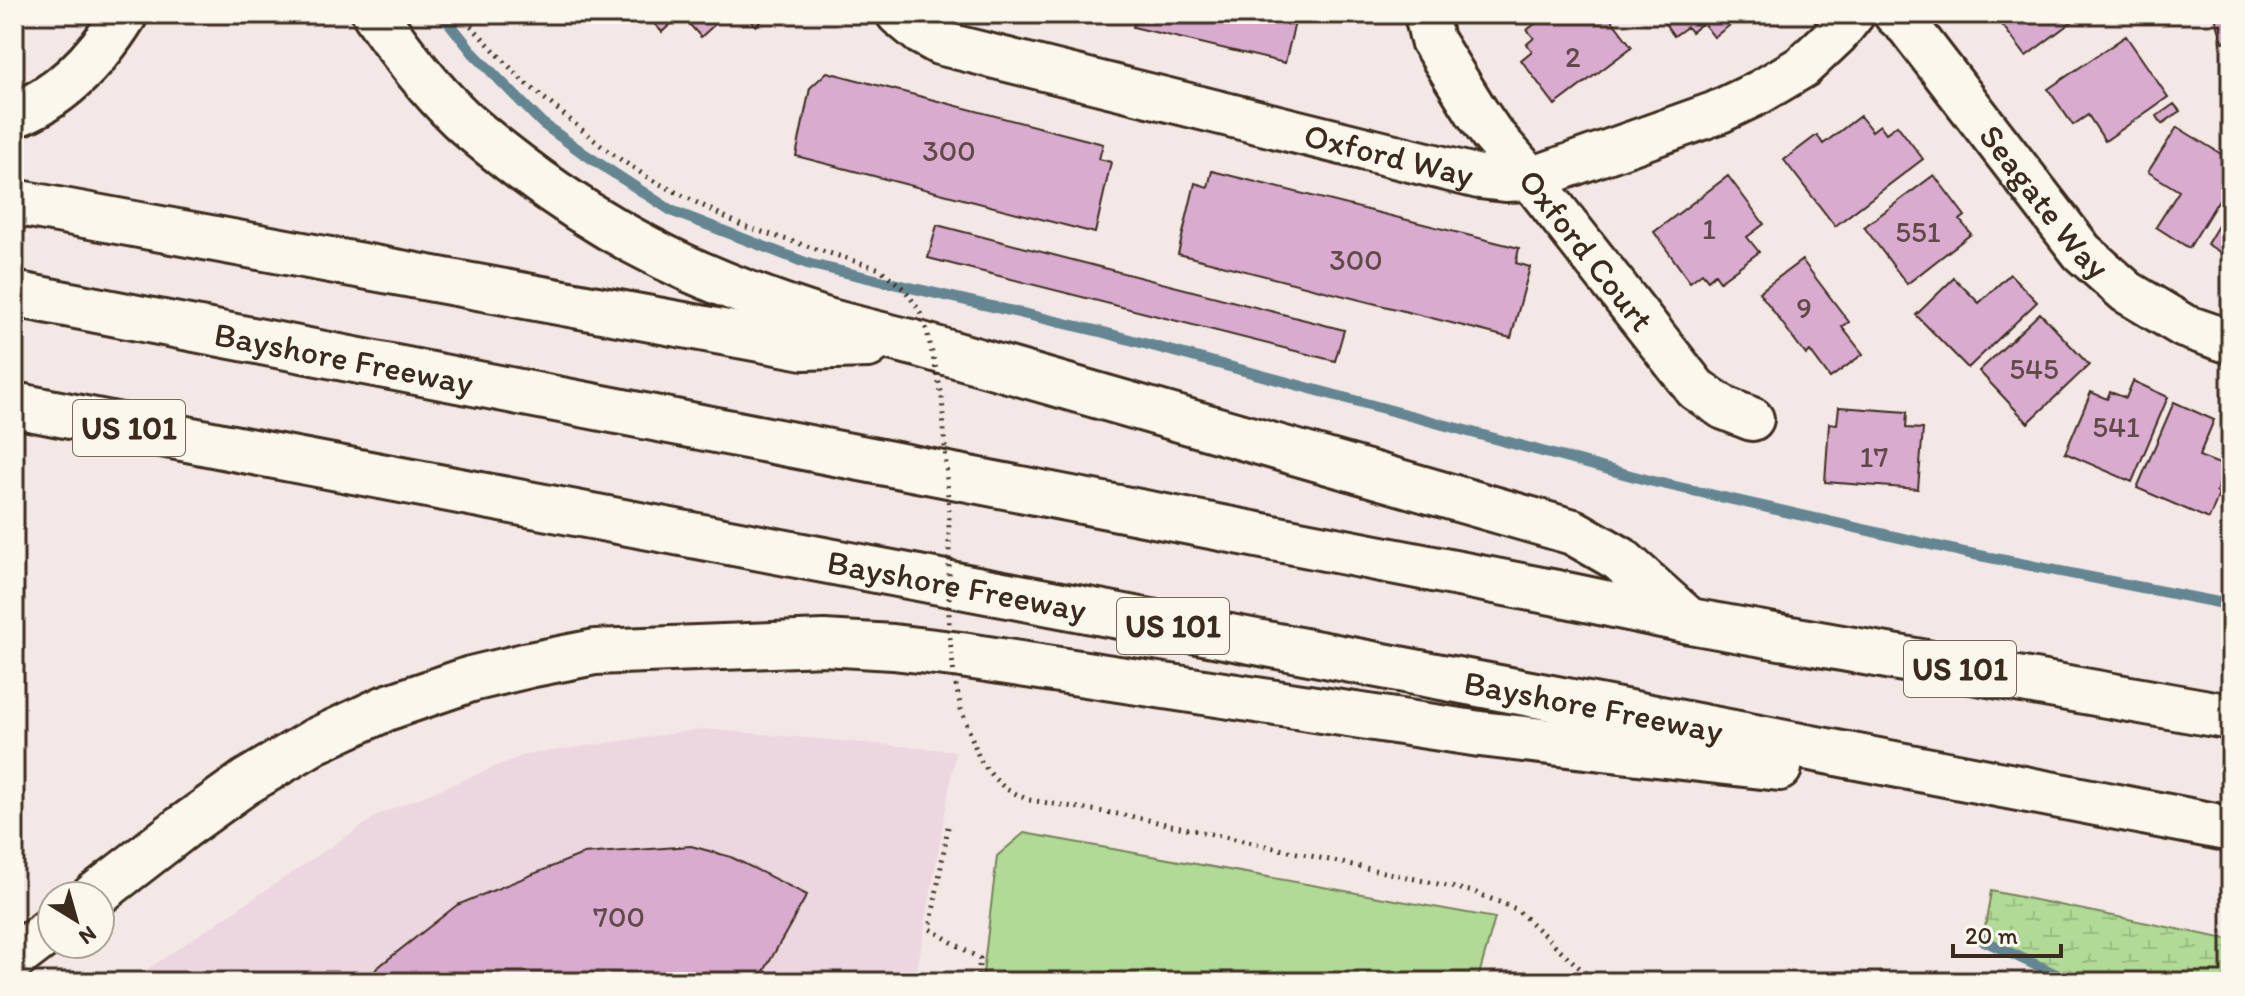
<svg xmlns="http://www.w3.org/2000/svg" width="2245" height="996" viewBox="0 0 2245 996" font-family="Itim,sans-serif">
  <defs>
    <pattern id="wetland-marsh" width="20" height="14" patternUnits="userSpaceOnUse" patternTransform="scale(2)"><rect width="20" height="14" fill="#b1da96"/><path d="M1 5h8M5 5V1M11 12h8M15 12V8" fill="none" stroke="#99bb81"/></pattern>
  </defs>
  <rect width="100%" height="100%" fill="#f4e8e6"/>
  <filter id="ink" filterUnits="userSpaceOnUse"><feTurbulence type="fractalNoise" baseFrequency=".0125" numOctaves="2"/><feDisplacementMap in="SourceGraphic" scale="16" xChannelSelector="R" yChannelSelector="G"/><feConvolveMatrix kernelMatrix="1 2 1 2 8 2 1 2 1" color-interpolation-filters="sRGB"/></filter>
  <g filter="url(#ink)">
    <path fill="#ecd6df" d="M 703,729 L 956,751 L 915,982 L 128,982 L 380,814 L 524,755 Z"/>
    <path fill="url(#wetland-marsh)" stroke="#76825a" stroke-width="2" d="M 1991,891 L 2231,940 L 2231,982 L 2072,982 L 1983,940 Z"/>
    <path fill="#b1da96" stroke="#76825a" stroke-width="2" d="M 1024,833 L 1495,918 L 1477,982 L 982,982 L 997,856 Z"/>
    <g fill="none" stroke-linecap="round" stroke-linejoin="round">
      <path stroke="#638692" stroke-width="11" d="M 442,14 L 474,54 L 542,123 L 583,153 L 672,211 L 809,264 L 1102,332 L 1651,481 L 1967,553 L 2231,605
        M 1983,940 L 2072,982"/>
    </g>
    <path fill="#d9accf" stroke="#3b2a1e" stroke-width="2" d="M 645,14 L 680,14 L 681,15 L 662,32 Z
      M 680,14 L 726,14 L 701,37 Z
      M 744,14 L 769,14 L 756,26 Z
      M 1136,14 L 1297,14 L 1285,63 L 1133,27 Z
      M 1548,14 L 1607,14 L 1632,47 L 1555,105 L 1521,60 L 1532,51 L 1527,44 L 1534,38 L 1527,30 Z
      M 1658,14 L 1745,14 L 1714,37 L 1703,23 L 1691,32 L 1687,27 L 1674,36 Z
      M 1994,14 L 2082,14 L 2026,56 Z
      M 2214,14 L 2231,14 L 2231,40 L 2223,42 Z
      M 2126,36 L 2168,97 L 2105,141 L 2088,115 L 2073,125 L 2048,89 Z
      M 827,72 L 1103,144 L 1099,159 L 1111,162 L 1095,233 L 796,156 L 810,88 Z
      M 2174,104 L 2180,111 L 2162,124 L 2157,116 Z
      M 1860,116 L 1872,131 L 1880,125 L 1886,133 L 1897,125 L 1923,159 L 1835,226 L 1784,160 L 1817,135 L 1823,144 Z
      M 2177,127 L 2231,160 L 2231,180 L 2189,248 L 2156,227 L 2179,191 L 2148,172 Z
      M 1212,171 L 1519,248 L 1516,263 L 1530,267 L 1511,338 L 1178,254 L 1195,183 L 1208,187 Z
      M 1934,175 L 1965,216 L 1960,220 L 1971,234 L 1907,284 L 1864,227 Z
      M 1728,176 L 1764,224 L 1747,237 L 1759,252 L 1720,281 L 1715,274 L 1708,280 L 1702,273 L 1690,282 L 1654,232 Z
      M 2231,204 L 2231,259 L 2207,244 Z
      M 937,225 L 1344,330 L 1335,361 L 928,258 Z
      M 1802,260 L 1849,322 L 1842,327 L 1863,354 L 1830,378 L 1810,351 L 1806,355 L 1759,292 Z
      M 2010,274 L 2037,302 L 1968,368 L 1916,315 L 1954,278 L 1979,303 Z
      M 2040,313 L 2089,365 L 2028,423 L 1979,371 Z
      M 2133,381 L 2168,397 L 2132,482 L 2065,453 L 2091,392 L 2107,399 L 2110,392 L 2126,398 Z
      M 2174,402 L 2214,420 L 2199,456 L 2227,467 L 2216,492 L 2219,494 L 2209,519 L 2137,488 Z
      M 1839,407 L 1907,412 L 1906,428 L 1923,429 L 1918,489 L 1825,482 L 1829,423 L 1837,424 Z
      M 691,846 L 731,857 L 807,895 L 758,982 L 367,982 L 377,968 L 457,905 L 583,854 Z"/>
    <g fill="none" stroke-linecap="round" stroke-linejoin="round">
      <defs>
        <g id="minor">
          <path id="s1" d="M 898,14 L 921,33 L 939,43 L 1479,177 L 1505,180 L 1531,179 L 1716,113 L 1760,92 L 1802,67 L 1837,34 L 1853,14"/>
          <path id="s2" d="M 1426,14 L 1432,40 L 1476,111 L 1491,133 L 1531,179 L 1696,389 L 1724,408 L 1752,419"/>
          <path id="s3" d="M 1895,14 L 1908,26 L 2082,252 L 2127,292 L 2184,326 L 2231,342"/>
        </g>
        <g id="motorway">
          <path d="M 375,14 C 400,51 428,87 460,118 C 479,136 500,152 521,168 C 617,241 709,284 824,320 C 855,329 887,336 918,344 L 1573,532 L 1620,559 L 1688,620"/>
          <path d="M 14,115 C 62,97 99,56 125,14"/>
          <path d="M 14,202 L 804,347 L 868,345"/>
          <path id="s4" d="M 14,294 L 1557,593 L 1690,621 L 2231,717"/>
          <path id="s5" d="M 14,405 L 243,450 L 1536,695 L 2231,829"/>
          <path d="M 94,896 L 182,828 L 246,782 L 315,741 L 386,708 L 471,679 L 529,665 L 595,652 L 824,643 L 893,647 L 961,655 L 1480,734 L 1779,768"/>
          <path d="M 14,958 L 52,929"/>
        </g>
      </defs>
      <use href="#minor" stroke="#3b2a1e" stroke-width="48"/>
      <use href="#motorway" stroke="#3b2a1e" stroke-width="50"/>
      <path stroke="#3b2a1e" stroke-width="5" stroke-dasharray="2 6" stroke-linecap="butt" d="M 948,827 L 930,929 L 980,959 L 977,982"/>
      <use href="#minor" stroke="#fbf7ec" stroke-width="42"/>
      <use href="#motorway" stroke="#fbf7ec" stroke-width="44"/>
      <path stroke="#3b2a1e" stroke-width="5" stroke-dasharray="2 6" stroke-linecap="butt" d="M 460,14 L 521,79 L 605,149 L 650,179 L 743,226 L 880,269 L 905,290 L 919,310 L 927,331 L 942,396 L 949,515 L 949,628 L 954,676 L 961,709 L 980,760 L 993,777 L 1006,789 L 1029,800 L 1130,816 L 1474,892 L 1516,909 L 1595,982"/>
    </g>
  </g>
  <g text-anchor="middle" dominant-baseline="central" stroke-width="6" stroke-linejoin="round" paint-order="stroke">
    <g font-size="30" fill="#624a4a">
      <text x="1573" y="56">2</text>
      <text x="949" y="150">300</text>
      <text x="1709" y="228">1</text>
      <text x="1918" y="231">551</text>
      <text x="1356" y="259">300</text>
      <text x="1804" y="307">9</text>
      <text x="2034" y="368">545</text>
      <text x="2116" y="426">541</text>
      <text x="1874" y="456">17</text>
      <text x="619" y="916">700</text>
    </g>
    <g fill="#fbf7ec" stroke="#75685c" stroke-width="2">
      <rect x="73" y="400" width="112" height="56" rx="6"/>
      <rect x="1117" y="598" width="112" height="56" rx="6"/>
      <rect x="1904" y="641" width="112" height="56" rx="6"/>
    </g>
    <g font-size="32" font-weight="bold" fill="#3b2a1e">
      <text x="129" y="428">US 101</text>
      <text x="1173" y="626">US 101</text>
      <text x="1960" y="669">US 101</text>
    </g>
    <g font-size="34" fill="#3b2a1e" stroke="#fbf7ec">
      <text stroke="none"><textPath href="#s1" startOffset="514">Oxford Way</textPath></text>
      <text stroke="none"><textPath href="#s3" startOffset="240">Seagate Way</textPath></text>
      <text stroke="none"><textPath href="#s2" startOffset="288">Oxford Court</textPath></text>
      <text stroke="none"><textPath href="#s4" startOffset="336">Bayshore Freeway</textPath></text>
      <text stroke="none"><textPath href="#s5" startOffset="960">Bayshore Freeway</textPath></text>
      <text stroke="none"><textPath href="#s5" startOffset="1608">Bayshore Freeway</textPath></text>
    </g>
  </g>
  <rect width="2245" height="996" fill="none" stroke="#fbf7ec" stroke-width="48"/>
  <rect x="24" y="24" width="2197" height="948" fill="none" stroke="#3b2a1e" stroke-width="3" filter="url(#ink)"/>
  <g transform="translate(76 920) rotate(143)"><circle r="38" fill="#fbf7ec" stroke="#aea59a" stroke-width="2"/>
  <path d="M0-6L14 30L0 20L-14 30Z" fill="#3b2a1e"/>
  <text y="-12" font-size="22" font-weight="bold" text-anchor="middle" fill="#3b2a1e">N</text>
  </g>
  <path d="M1953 944v12h108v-12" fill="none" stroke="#3b2a1e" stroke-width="4"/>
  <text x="1965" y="944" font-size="24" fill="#3b2a1e" stroke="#fbf7ec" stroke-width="6" paint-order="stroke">20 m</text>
</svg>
